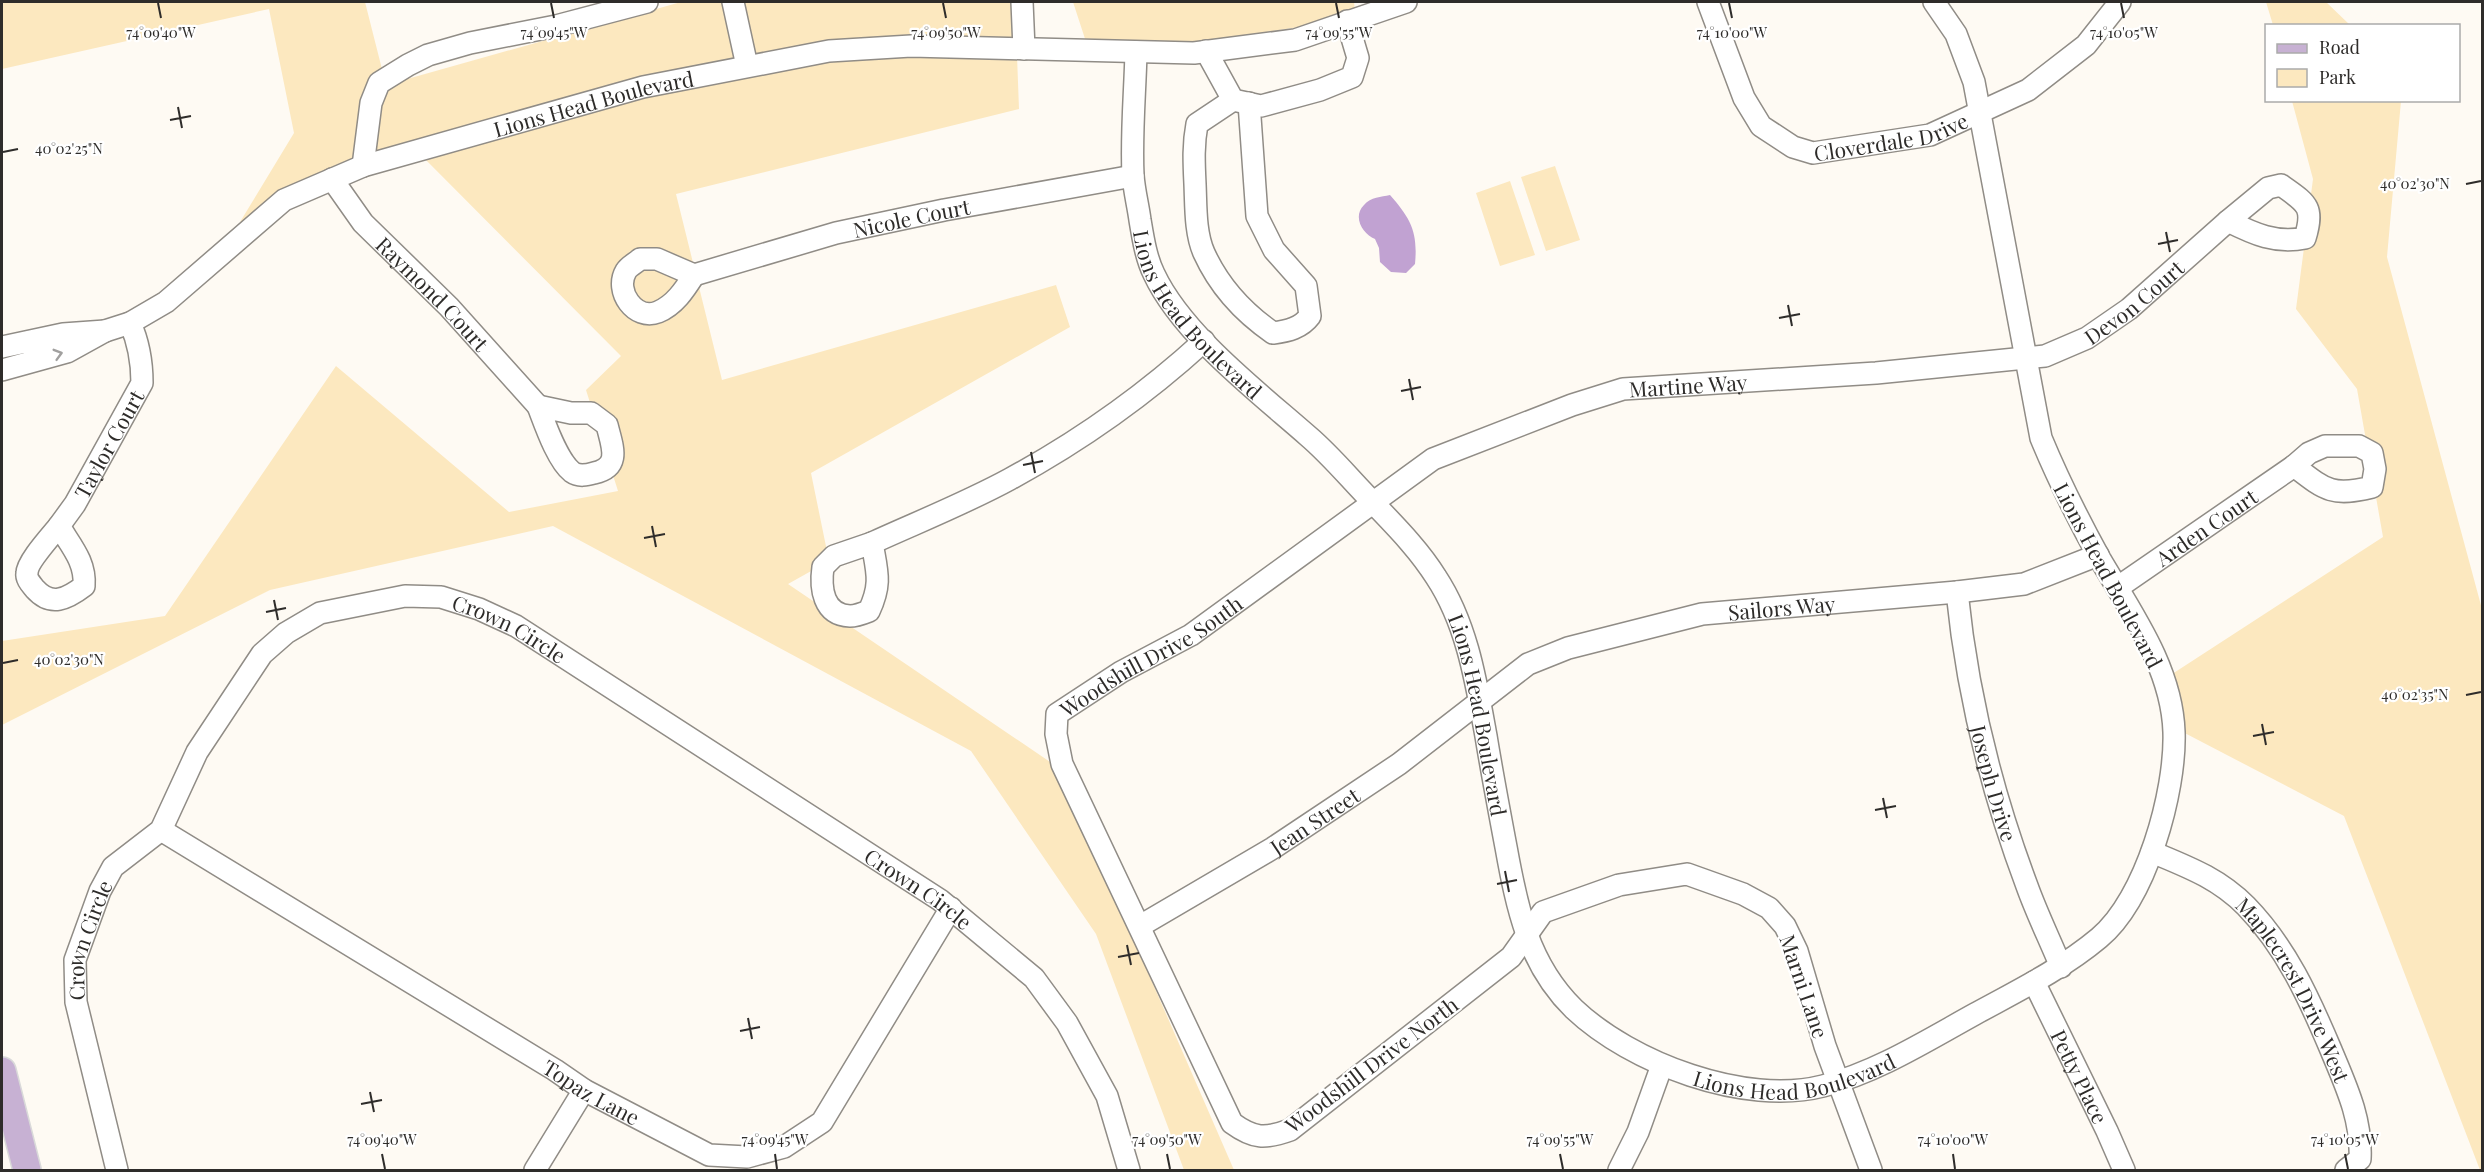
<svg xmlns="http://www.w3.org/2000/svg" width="2484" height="1172" viewBox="0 0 2484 1172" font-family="'Playfair Display',serif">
  <rect width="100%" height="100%" fill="#fefaf3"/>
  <path fill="#fce8bf" d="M 2,2 L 365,2 L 386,85 L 681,2 L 1015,2 L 1019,109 L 676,194 L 722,380 L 1056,285 L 1070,327 L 811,473 L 829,561 L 788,584 L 1059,768 L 1234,1170 L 1184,1170 L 1096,934 L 971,751 L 553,526 L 270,590 L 2,725 L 2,641 L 165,616 L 336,366 L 509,512 L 618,491 L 586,390 L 621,356 L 416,150 L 240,222 L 294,133 L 269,9 L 2,69 Z
    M 1073,2 L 1354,2 L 1356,18 L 1145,51 L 1088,48 Z
    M 2266,2 L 2326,2 L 2350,25 L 2273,25 Z
    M 2292,101 L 2401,101 L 2387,257 L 2482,609 L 2482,1170 L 2480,1170 L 2344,816 L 2177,729 L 2166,678 L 2383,537 L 2357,389 L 2296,309 L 2313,179 Z
    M 1555,166 L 1580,240 L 1546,251 L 1521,177 Z
    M 1510,181 L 1535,255 L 1500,266 L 1476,193 Z"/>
  <path fill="#c1a2d2" d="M 1390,195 C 1411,219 1418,232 1415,264 L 1406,273 L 1391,272 L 1380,262 L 1379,248 L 1375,239 C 1363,234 1352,217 1364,205 C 1371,197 1381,197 1390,195 Z"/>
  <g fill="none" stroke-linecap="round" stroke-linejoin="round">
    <defs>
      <g id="minor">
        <path d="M 733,2 L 747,66"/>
        <path d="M 1022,2 L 1024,49"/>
        <path id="s1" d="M 1708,2 L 1744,98 L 1761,126 L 1793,147 L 1813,153 L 1930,135 L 2028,90 L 2086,45 L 2120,2"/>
        <path d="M 1206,51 L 1233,100 L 1261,106 L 1320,90 L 1352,77 L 1358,58 L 1347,21"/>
        <path id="s2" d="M 1136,52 C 1135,93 1131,135 1133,175 C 1134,190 1138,205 1140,220 C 1143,238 1146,258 1154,274 C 1182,334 1258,392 1308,436 C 1328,453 1345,473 1363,492 C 1388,519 1416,545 1436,577 C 1467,624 1476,681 1486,736 C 1492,773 1499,810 1506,847 C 1517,908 1528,964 1574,1009 C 1631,1063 1745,1106 1823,1086 C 1877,1072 1926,1041 1975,1014 C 2017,991 2062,969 2099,938 C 2146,899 2176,792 2174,732 C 2172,668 2131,612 2100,559 C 2078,519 2058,479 2041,438 L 1974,82 L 1956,34 L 1934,2"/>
        <path d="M 1233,100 L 1197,124 C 1193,145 1194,163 1195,184 C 1196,206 1195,233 1204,253 C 1219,286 1244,313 1273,333 C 1288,331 1301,328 1310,316 L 1306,286 L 1274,250 L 1257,216 L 1249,103"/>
        <path d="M 363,166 L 371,103 L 379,83 L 408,65 L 428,55 L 470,43 L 556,26 L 647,2"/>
        <path id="s3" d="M 332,179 L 363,223 L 449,307 L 538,406"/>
        <path d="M 2281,185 C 2306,203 2315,206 2305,238 C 2276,244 2254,234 2228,221 L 2268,188 Z"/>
        <path d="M 640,259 L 657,259 L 694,275 C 685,289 675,305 658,312 C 635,321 614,291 626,271 C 629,266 636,263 640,259 Z"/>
        <path id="s4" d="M 694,275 L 836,233 L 944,210 L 1133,176"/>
        <path id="s5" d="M 105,331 L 130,323 L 166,302 L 284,200 L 363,166 L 643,87 L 829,51 L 911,46 L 1194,53 L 1295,40 L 1406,2"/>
        <path d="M 2,347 L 63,334 L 105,331 L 67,352 L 2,370"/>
        <path d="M 538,406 L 571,413 L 591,413 L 607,425 C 612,446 622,467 594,473 C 587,475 579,477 572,472 C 557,460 545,424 538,406 Z"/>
        <path d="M 2325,446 L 2359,446 L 2372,453 L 2375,469 L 2372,487 C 2332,497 2325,490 2294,466 L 2309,453 Z"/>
        <path id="s6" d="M 59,526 L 75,504 L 142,383 C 142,361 139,343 130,323"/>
        <path d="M 59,526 C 71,546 86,562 84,586 C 67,599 51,607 35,589 C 31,584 26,579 27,573 C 27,562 51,536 59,526 Z"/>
        <path d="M 872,543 C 918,522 966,503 1010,479 C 1080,441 1145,395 1204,341"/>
        <path d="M 872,543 C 877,572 882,583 869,611 C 864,613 856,616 850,616 C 823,615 820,588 823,567 L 834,556 Z"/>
        <path id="s7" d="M 2117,588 L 2294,466"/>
        <path id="s8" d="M 1957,592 C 1967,692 1992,793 2027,886 C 2037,914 2050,940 2061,967"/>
        <path id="s9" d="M 161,830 L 555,1070 L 584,1090 L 709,1155 L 747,1157 L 784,1147 L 822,1122 L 951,908"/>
        <path id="s10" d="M 2152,852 C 2188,867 2218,878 2246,906 C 2286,947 2309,998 2331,1050 C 2346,1086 2362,1119 2360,1159 L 2346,1170"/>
        <path id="s11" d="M 1140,926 L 1273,848 L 1399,764 L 1528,664 L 1568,648 L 1702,614 L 1957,592 L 2024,584 L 2098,555"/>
        <path id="s12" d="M 2034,982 L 2107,1131 L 2124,1170"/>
        <path id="s13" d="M 117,1170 L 76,1002 L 75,960 L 100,891 L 113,867 L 161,830 L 197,752 L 262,654 L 286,633 L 320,613 L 405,596 L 441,597 L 479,609 L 516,626 L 940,900 L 1034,978 L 1067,1023 L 1107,1096 L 1129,1170"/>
        <path d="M 535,1170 L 584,1090"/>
        <path d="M 1619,1170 L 1638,1132 L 1662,1065"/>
        <path id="s14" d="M 1871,1170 L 1825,1046 L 1797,951 L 1785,926 L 1769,908 L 1743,894 L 1687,874 L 1619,885 L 1543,912 L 1511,957 L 1290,1130 C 1265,1139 1254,1139 1232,1123 L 1062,764 L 1056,734 L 1057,714 L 1121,672 L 1191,635 L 1433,459 L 1572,405 L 1623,389 L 1876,373 L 2045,356 L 2087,338 L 2129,309 L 2228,221"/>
      </g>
      <path id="major" d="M 2,1071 L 27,1170"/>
    </defs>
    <use href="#minor" stroke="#908c86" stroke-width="24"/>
    <use href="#major" stroke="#d9d9d9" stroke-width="30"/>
    <use href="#minor" stroke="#fff" stroke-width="21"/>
    <use href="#major" stroke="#c7b1d3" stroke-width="27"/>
  </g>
  <defs><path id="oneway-chevron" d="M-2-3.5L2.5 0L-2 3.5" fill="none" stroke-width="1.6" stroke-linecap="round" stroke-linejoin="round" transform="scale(1.5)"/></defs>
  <use stroke="#a1a09f" href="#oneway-chevron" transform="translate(58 354) rotate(-16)"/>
  <path fill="none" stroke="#2e2c2a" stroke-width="2" d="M 158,3 L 161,18M 551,3 L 554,18M 943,3 L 946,18M 1336,3 L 1339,18M 1729,3 L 1732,18M 2121,3 L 2124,18M 178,107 L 182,128M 170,120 L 191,116M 3,152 L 18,149M 2466,184 L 2481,181M 2166,232 L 2170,252M 2158,244 L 2178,240M 1788,305 L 1792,326M 1779,318 L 1800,314M 1409,379 L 1413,400M 1401,391 L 1421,387M 1031,452 L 1035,473M 1023,465 L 1043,461M 652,526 L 656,547M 644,538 L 665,534M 274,600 L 278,620M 266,612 L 286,608M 3,663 L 18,660M 2466,695 L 2481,692M 2262,724 L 2266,745M 2253,736 L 2274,732M 1883,798 L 1887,818M 1875,810 L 1896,806M 1505,871 L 1509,892M 1497,884 L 1517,880M 1127,945 L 1131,965M 1118,957 L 1139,953M 748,1018 L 752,1039M 740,1031 L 760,1027M 370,1092 L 374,1112M 361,1104 L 382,1100M 382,1154 L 385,1169M 775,1154 L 777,1169M 1167,1154 L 1170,1169M 1560,1154 L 1563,1169M 1953,1154 L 1955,1169M 2345,1154 L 2348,1169"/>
  <g text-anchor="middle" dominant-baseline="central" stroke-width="4.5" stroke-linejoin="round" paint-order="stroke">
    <g font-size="21" fill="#2e2c2a" stroke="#fff">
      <text stroke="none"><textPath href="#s5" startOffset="549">Lions Head Boulevard</textPath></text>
      <text stroke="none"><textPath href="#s1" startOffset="274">Cloverdale Drive</textPath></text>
      <text stroke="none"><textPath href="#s4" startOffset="225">Nicole Court</textPath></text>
      <text stroke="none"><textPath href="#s3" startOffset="153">Raymond Court</textPath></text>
      <text stroke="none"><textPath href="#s14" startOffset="2553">Devon Court</textPath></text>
      <text stroke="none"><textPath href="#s2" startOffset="282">Lions Head Boulevard</textPath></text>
      <text stroke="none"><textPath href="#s14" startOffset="2090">Martine Way</textPath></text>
      <text stroke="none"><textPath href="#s6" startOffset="96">Taylor Court</textPath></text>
      <text stroke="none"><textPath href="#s7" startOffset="108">Arden Court</textPath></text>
      <text transform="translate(2109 575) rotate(62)">Lions Head Boulevard</text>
      <text stroke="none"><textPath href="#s11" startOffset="730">Sailors Way</textPath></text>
      <text stroke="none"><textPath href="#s13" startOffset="849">Crown Circle</textPath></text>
      <text stroke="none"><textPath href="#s14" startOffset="1478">Woodshill Drive South</textPath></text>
      <text stroke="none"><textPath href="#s2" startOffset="786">Lions Head Boulevard</textPath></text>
      <text stroke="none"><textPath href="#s8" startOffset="195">Joseph Drive</textPath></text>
      <text stroke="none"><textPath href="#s11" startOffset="204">Jean Street</textPath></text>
      <text stroke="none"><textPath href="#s13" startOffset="1335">Crown Circle</textPath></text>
      <text stroke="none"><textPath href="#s13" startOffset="237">Crown Circle</textPath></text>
      <text transform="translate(1805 986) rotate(71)">Marni Lane</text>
      <text stroke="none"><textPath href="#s10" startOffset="206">Maplecrest Drive West</textPath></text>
      <text transform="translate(1371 1064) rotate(-37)">Woodshill Drive North</text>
      <text stroke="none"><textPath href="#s2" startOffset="1342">Lions Head Boulevard</textPath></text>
      <text stroke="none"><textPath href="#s12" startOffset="105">Petty Place</textPath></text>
      <text stroke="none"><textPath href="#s9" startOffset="504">Topaz Lane</textPath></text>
    </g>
  </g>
  <g font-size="15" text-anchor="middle" fill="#2e2c2a" stroke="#fff" stroke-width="4.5" stroke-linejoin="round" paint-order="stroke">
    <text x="161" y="38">74°09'40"W</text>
    <text x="554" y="38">74°09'45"W</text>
    <text x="946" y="38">74°09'50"W</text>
    <text x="1339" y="38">74°09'55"W</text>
    <text x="1732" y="38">74°10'00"W</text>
    <text x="2124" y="38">74°10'05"W</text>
    <text x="69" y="154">40°02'25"N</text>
    <text x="2415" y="189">40°02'30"N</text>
    <text x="69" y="665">40°02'30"N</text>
    <text x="2415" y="700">40°02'35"N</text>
    <text x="382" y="1145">74°09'40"W</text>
    <text x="775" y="1145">74°09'45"W</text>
    <text x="1167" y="1145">74°09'50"W</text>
    <text x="1560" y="1145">74°09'55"W</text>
    <text x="1953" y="1145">74°10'00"W</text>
    <text x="2345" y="1145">74°10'05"W</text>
  </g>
  <rect width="2484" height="1172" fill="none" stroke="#2e2c2a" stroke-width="6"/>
  <rect x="2265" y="24" width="195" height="78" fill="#ffffff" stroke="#ababaa" stroke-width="1.5"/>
  <rect x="2277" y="44" width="30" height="9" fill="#c7b1d3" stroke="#ababaa" stroke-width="1.5"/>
  <text x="2319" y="54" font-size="18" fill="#2e2c2a">Road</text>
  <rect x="2277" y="69" width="30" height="18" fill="#fce8bf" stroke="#ababaa" stroke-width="1.5"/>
  <text x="2319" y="84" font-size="18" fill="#2e2c2a">Park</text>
</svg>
